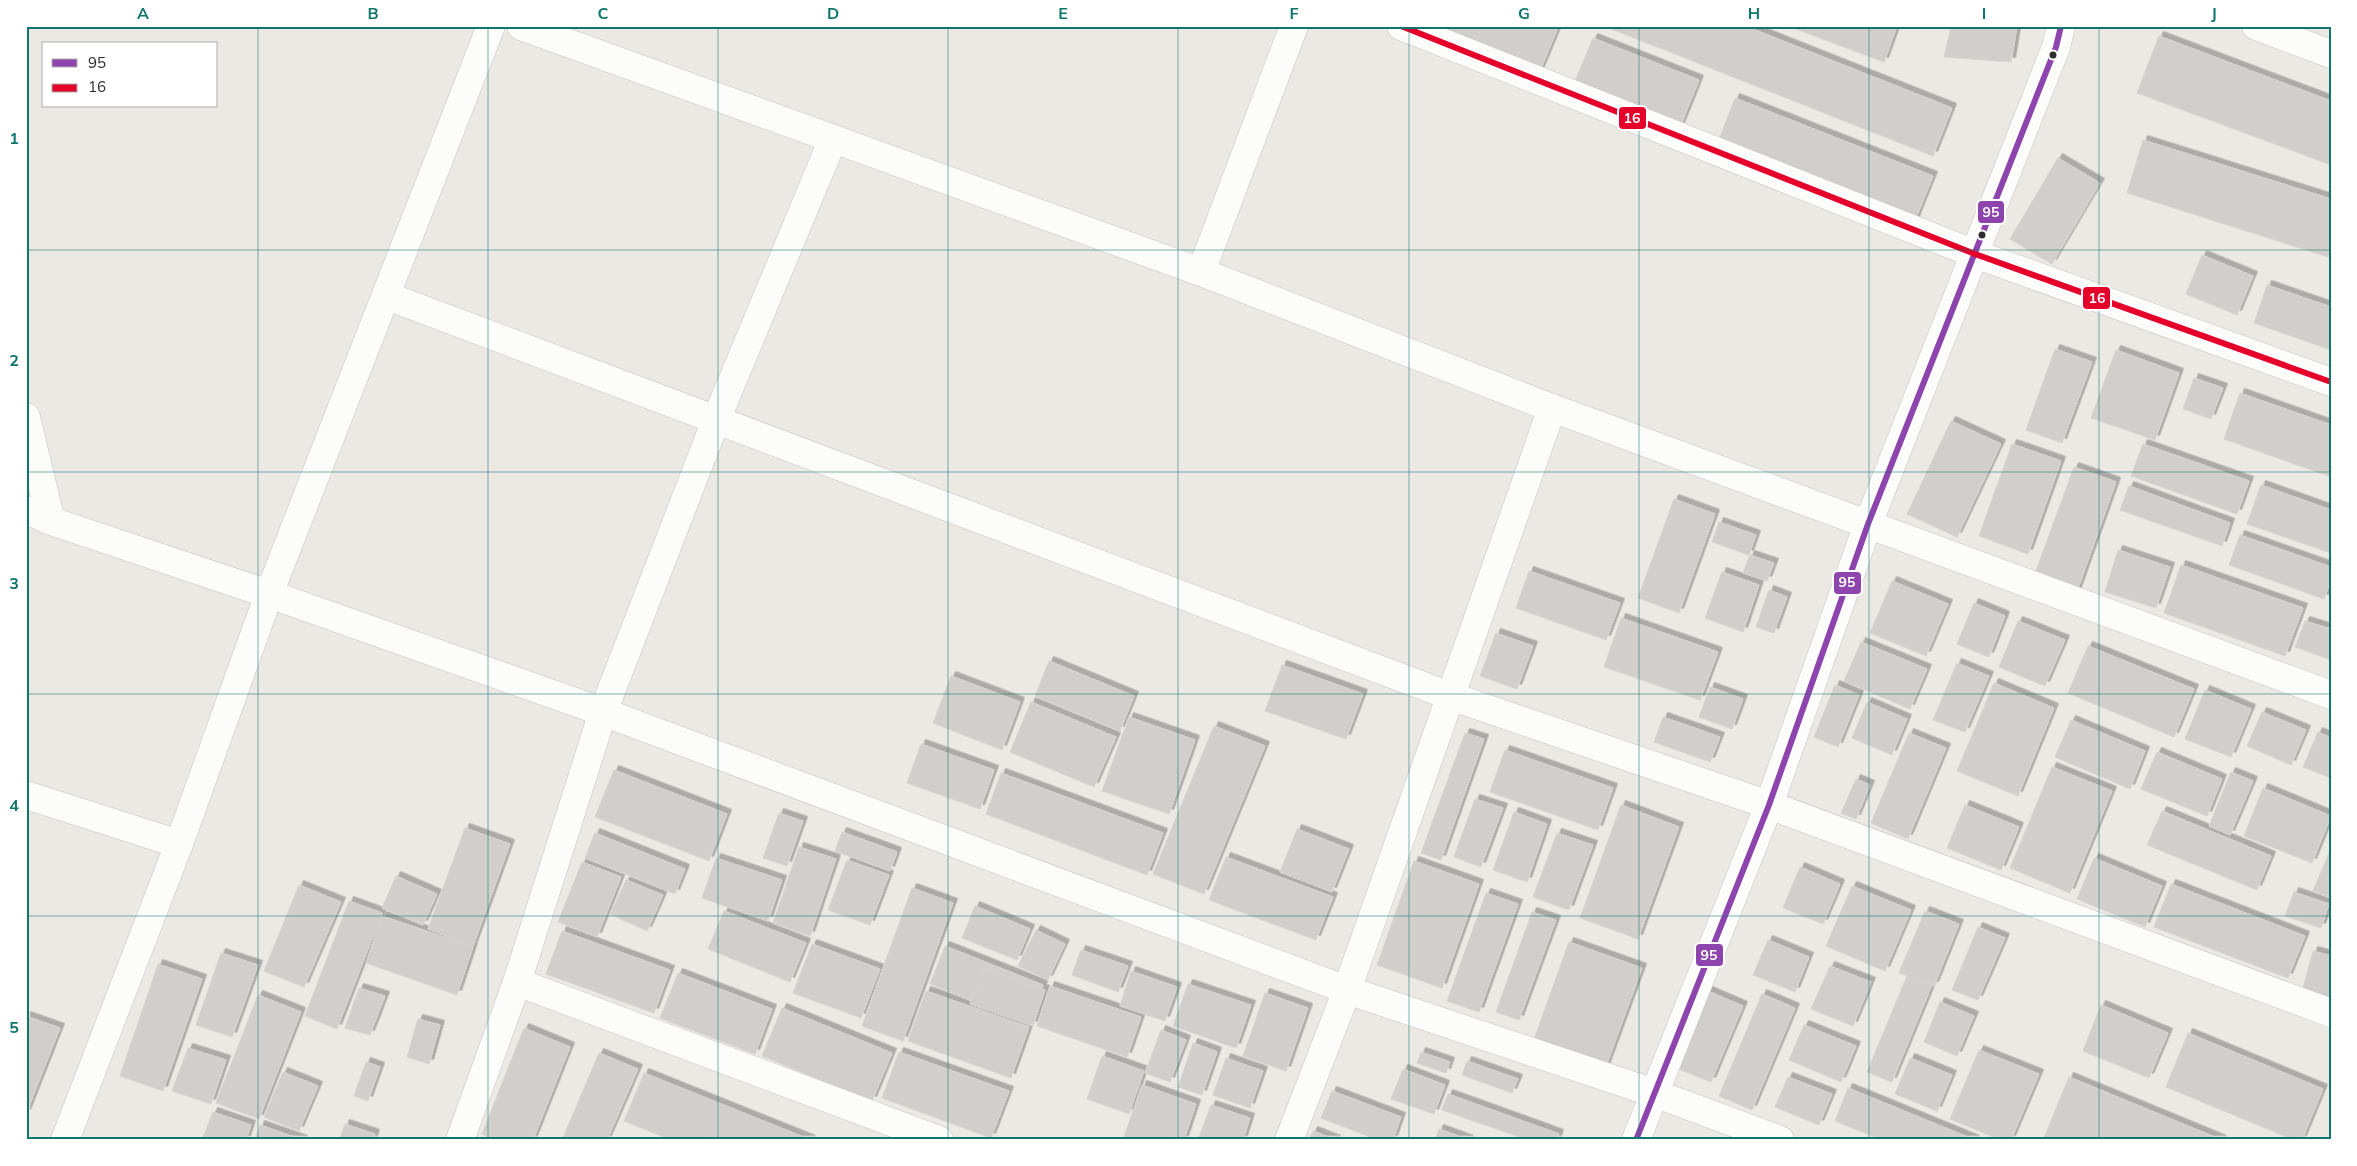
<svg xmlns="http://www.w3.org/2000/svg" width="2357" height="1166" font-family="Mulish,sans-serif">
  <defs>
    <filter id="shadow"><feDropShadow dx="4.5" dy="-4.5" stdDeviation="0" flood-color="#0004"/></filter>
  </defs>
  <rect width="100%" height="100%" fill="#ece8e4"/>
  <g fill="#d1cecb" stroke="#d7d4d0" filter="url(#shadow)">
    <polygon points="1420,26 1547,26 1557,30 1539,73"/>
    <polygon points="1604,26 1745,26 1952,108 1933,156"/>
    <polygon points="1788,26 1897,26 1884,62"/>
    <polygon points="1951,26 2017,26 2011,62 1944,57"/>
    <polygon points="2159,36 2331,101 2331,165 2137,93"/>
    <polygon points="1593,38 1699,80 1680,127 1573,86"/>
    <polygon points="1735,98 1933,176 1914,223 1717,145"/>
    <polygon points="2143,140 2331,199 2331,250 2328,257 2127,193"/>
    <polygon points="2058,158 2100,183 2052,264 2010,239"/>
    <polygon points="2202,255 2253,276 2237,315 2186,294"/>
    <polygon points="2267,285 2331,307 2331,350 2254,323"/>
    <polygon points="2055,349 2092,362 2062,443 2026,430"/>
    <polygon points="2116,350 2179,373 2155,440 2091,418"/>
    <polygon points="2194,378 2223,388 2211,419 2183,409"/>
    <polygon points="2240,393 2331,425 2331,477 2224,439"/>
    <polygon points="1951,421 2001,444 1957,537 1907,514"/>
    <polygon points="2012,444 2061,461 2028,554 1979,536"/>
    <polygon points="2143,444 2249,481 2237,514 2131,476"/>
    <polygon points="2074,467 2116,482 2076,594 2033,579"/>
    <polygon points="2261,485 2331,510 2331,553 2247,524"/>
    <polygon points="2129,486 2230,523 2222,546 2120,510"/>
    <polygon points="1674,499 1715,514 1679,613 1638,598"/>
    <polygon points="1719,522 1756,535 1749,555 1712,542"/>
    <polygon points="2240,535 2331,567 2331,580 2324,599 2229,565"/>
    <polygon points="2118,550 2170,567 2156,608 2105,592"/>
    <polygon points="1750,555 1774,563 1767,581 1743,573"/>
    <polygon points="2181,565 2303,608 2285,656 2164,613"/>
    <polygon points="1529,571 1620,603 1606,640 1516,608"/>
    <polygon points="1722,572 1759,585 1743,632 1705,618"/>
    <polygon points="1892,581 1948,604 1926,656 1870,633"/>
    <polygon points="1769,590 1787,597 1774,633 1756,627"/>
    <polygon points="1974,603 2005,616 1989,657 1957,644"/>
    <polygon points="1621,618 1718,652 1700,700 1604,667"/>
    <polygon points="2018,621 2065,640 2045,686 1999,667"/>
    <polygon points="2305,621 2331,629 2331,660 2295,647"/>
    <polygon points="1496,633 1533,646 1517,689 1480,676"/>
    <polygon points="1861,642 1927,669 1910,709 1844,681"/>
    <polygon points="2088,646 2194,689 2174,737 2068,693"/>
    <polygon points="1049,661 1134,696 1120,731 1035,696"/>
    <polygon points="1957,663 1989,676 1965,732 1933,720"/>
    <polygon points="1282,665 1363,694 1346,739 1265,711"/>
    <polygon points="951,676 1020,702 1002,750 933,723"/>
    <polygon points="1994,683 2054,708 2018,796 1957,771"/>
    <polygon points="1835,685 1859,695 1838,747 1814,737"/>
    <polygon points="1710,687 1743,699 1732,729 1699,717"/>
    <polygon points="2205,690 2251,709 2231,757 2185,739"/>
    <polygon points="1031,702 1116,737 1094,787 1010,752"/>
    <polygon points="1867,702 1907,719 1892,755 1852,738"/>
    <polygon points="2262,712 2306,730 2291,765 2247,746"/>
    <polygon points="1129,717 1195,740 1169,814 1102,791"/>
    <polygon points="1663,717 1720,737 1710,762 1654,742"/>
    <polygon points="2071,720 2145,751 2130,789 2055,757"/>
    <polygon points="1214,726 1265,746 1204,894 1153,874"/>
    <polygon points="2318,732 2331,738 2331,778 2303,767"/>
    <polygon points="1465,733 1484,739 1441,860 1421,853"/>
    <polygon points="1909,733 1946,748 1908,839 1871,823"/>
    <polygon points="921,744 994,770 980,809 907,783"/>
    <polygon points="1505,750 1613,788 1598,830 1490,792"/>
    <polygon points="2157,752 2222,779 2207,816 2141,789"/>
    <polygon points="2052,767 2112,791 2070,893 2010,868"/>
    <polygon points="614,770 727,814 709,861 595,817"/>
    <polygon points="2231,772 2253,781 2230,835 2209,826"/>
    <polygon points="1001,773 1163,833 1147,875 986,814"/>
    <polygon points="1856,779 1870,785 1856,819 1841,813"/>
    <polygon points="2263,788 2331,816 2312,863 2244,836"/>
    <polygon points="1475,799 1503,808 1481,867 1454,857"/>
    <polygon points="1621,805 1679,827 1638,939 1580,918"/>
    <polygon points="1965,805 2019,827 2001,870 1947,848"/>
    <polygon points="2162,811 2271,856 2257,890 2147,845"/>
    <polygon points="1514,812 1547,824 1527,882 1493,870"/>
    <polygon points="779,813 803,821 787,866 763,858"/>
    <polygon points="465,828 510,844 473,946 428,929"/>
    <polygon points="1297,829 1349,849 1332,892 1280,872"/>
    <polygon points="842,832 897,852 890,871 835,851"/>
    <polygon points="595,833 685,869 675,894 585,858"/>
    <polygon points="1557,833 1593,845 1569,910 1533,897"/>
    <polygon points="799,847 836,859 810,936 773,923"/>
    <polygon points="2331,848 2331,898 2313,891"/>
    <polygon points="1226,857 1333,897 1316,940 1209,900"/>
    <polygon points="716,858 782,880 768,921 702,898"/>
    <polygon points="2094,858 2162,886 2145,927 2077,899"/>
    <polygon points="847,860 889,875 870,925 828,910"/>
    <polygon points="1414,861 1479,884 1442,988 1377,965"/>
    <polygon points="582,862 621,877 597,937 558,922"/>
    <polygon points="1800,867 1840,884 1823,924 1783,908"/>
    <polygon points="396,876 437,894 423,925 382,908"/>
    <polygon points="626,880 663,895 647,931 610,914"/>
    <polygon points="2171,884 2305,936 2288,978 2154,927"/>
    <polygon points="299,885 341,902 304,987 264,971"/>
    <polygon points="1852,886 1911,910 1885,971 1826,946"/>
    <polygon points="912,888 953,903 903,1041 862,1026"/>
    <polygon points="2294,892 2329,904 2321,928 2285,916"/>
    <polygon points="1486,893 1518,904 1479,1012 1447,1001"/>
    <polygon points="349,901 382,913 337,1029 305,1016"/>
    <polygon points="975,906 1030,929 1017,960 962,938"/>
    <polygon points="724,911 806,943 790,982 708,949"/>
    <polygon points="1925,911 1959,924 1934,986 1899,973"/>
    <polygon points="1532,912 1556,920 1519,1020 1496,1012"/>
    <polygon points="382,916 473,947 457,995 366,963"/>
    <polygon points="1978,927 2005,938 1978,1000 1952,990"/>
    <polygon points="1036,930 1065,944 1048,980 1018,966"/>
    <polygon points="562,931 670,970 654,1013 546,974"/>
    <polygon points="1768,940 1809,957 1795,992 1753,975"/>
    <polygon points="1569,942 1642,968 1605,1069 1533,1042"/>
    <polygon points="812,944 880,969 861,1018 793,993"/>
    <polygon points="945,946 1043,985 1028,1024 930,984"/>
    <polygon points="1081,950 1128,966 1118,992 1072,975"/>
    <polygon points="2313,951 2331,956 2331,1001 2302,992"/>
    <polygon points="221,953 258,965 232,1037 196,1025"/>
    <polygon points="158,964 202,979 163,1091 120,1076"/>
    <polygon points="1830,966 1871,982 1853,1026 1811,1009"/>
    <polygon points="983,968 1045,990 1033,1026 970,1004"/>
    <polygon points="1131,971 1177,987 1165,1021 1120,1006"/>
    <polygon points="678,973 772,1009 755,1054 660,1018"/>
    <polygon points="1907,976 1932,985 1892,1082 1867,1072"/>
    <polygon points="1188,984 1251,1005 1236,1048 1173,1026"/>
    <polygon points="1050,986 1141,1017 1127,1057 1037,1026"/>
    <polygon points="359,988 385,996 370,1035 345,1028"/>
    <polygon points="926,991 1029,1027 1011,1078 908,1041"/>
    <polygon points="1708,991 1743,1006 1711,1082 1676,1068"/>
    <polygon points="1265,993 1308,1008 1286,1071 1243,1056"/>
    <polygon points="1762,994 1795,1008 1752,1110 1719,1096"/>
    <polygon points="258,995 301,1012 259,1119 216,1103"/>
    <polygon points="1940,1002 1974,1016 1957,1056 1924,1042"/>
    <polygon points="2101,1005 2168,1033 2149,1078 2083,1051"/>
    <polygon points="782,1008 892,1053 872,1101 762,1056"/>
    <polygon points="26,1016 60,1028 26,1114"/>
    <polygon points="418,1019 440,1025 429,1064 407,1057"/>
    <polygon points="1804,1025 1856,1046 1841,1082 1789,1060"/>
    <polygon points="524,1028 570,1047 533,1140 496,1140 482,1134"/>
    <polygon points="1161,1030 1186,1040 1170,1082 1145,1073"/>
    <polygon points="2188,1033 2323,1089 2302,1140 2294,1140 2166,1087"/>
    <polygon points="1193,1043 1217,1052 1202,1095 1178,1087"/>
    <polygon points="188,1048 226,1060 211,1104 172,1091"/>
    <polygon points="1979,1050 2039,1074 2011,1140 2001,1140 1950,1119"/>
    <polygon points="899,1052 1009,1091 991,1138 882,1098"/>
    <polygon points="1421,1052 1450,1062 1446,1073 1417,1063"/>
    <polygon points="599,1053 638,1069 607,1140 562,1140"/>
    <polygon points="1102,1056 1144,1071 1129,1114 1087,1099"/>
    <polygon points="1226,1058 1263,1071 1250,1108 1213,1095"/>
    <polygon points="1910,1058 1952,1075 1937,1111 1895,1094"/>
    <polygon points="1467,1061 1518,1079 1512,1093 1462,1075"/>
    <polygon points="366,1062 380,1067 368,1101 354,1096"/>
    <polygon points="1403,1069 1445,1085 1434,1114 1391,1099"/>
    <polygon points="283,1072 318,1086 299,1131 264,1117"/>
    <polygon points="644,1073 811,1140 671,1140 624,1121"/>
    <polygon points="1788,1077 1832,1094 1819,1125 1775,1107"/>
    <polygon points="2069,1077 2222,1140 2043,1140"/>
    <polygon points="1142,1085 1196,1104 1184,1140 1123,1140"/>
    <polygon points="1848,1088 1975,1140 1882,1140 1835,1121"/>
    <polygon points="1332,1091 1401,1117 1393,1140 1378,1140 1321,1118"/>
    <polygon points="1448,1094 1559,1134 1557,1140 1528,1140 1442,1110"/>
    <polygon points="1211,1105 1250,1118 1243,1140 1198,1140"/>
    <polygon points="213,1112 251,1125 246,1140 202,1140"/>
    <polygon points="345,1124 375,1134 373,1140 339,1140"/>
    <polygon points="260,1125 303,1140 255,1140"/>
    <polygon points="1439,1129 1469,1140 1435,1140"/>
    <polygon points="1313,1131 1336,1140 1309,1140"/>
  </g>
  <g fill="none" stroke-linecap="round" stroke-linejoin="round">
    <defs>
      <g id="street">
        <polyline points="521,26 1201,272 1552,408 2331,695"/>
        <polyline points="1401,26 1975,254 2331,382"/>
        <polyline points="1201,272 1294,26"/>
        <polyline points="387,296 1450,696 1769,805 2331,1013"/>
        <polyline points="26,417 51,521"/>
        <polyline points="26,510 51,521 269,594 603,712 1347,990 1654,1093 1780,1140"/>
        <polyline points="26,795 179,844"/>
        <polyline points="517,982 939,1140"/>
        <polyline points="65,1140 179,844 269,594 491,26"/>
        <polyline points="460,1140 517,982 603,712 716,420 833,139"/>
        <polyline points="1289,1140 1347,990 1552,408"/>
      </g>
      <g id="secondary">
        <polyline points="2256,26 2331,54"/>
        <polyline points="1636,1140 1769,805 1868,524 2056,47 2061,26"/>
      </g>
    </defs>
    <use href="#street" stroke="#c5c4c5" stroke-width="29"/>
    <use href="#secondary" stroke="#c5c4c5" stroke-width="29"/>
    <use href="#street" stroke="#fcfcfb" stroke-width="28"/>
    <use href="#secondary" stroke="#fcfcfb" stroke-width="28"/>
    <defs>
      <polyline id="bus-1" points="1636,1140 1769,805 1868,524 2056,47 2061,26"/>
      <polyline id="bus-2" points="1401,26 1975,254 2331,382"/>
    </defs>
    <use href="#bus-1" stroke="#fff" stroke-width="10"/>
    <use href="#bus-2" stroke="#fff" stroke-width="10"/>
    <use href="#bus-1" stroke="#8e44ad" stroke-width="6"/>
    <use href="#bus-2" stroke="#e4002b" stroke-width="6"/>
  </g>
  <path fill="none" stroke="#0f766e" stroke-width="1" stroke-opacity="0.55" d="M258 26V1140M488 26V1140M718 26V1140M948 26V1140M1178 26V1140M1409 26V1140M1639 26V1140M1869 26V1140M2099 26V1140M26 250H2331M26 472H2331M26 694H2331M26 916H2331"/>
  <g fill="#2e2e2e" stroke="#fff" stroke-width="2">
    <circle cx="2053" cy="55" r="4.5"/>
    <circle cx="1982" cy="235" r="4.5"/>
  </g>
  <g stroke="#fff" stroke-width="2">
    <rect x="1618" y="106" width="29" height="24" rx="5" fill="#e4002b"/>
    <rect x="1977" y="200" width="28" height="24" rx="5" fill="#8e44ad"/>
    <rect x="2082" y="286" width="29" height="24" rx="5" fill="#e4002b"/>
    <rect x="1833" y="571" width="29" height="24" rx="5" fill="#8e44ad"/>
    <rect x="1695" y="943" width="29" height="24" rx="5" fill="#8e44ad"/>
  </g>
  <g font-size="14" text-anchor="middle" font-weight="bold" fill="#fff">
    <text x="1632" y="123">16</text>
    <text x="1991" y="217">95</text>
    <text x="2097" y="303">16</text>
    <text x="1847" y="587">95</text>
    <text x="1709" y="960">95</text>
  </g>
  <rect width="2357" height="1166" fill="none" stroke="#ffffff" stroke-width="55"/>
  <rect x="42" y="42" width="175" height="65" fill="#ffffff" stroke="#ababab"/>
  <rect x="52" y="59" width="25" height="8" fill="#8e44ad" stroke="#ababab"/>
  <text x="88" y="68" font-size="15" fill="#2e2e2e">95</text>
  <rect x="52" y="84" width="25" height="8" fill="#e4002b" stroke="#ababab"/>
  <text x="88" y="92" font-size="15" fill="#2e2e2e">16</text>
  <rect x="28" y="28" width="2302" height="1110" fill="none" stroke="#0f766e" stroke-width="2"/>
  <g font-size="16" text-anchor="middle" font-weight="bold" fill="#0f766e">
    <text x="143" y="19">A</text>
    <text x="373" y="19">B</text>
    <text x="603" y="19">C</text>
    <text x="833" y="19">D</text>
    <text x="1063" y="19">E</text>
    <text x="1294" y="19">F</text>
    <text x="1524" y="19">G</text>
    <text x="1754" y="19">H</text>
    <text x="1984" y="19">I</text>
    <text x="2214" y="19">J</text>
    <text x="14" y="144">1</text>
    <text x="14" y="366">2</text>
    <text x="14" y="589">3</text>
    <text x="14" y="811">4</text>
    <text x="14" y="1033">5</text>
  </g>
</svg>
